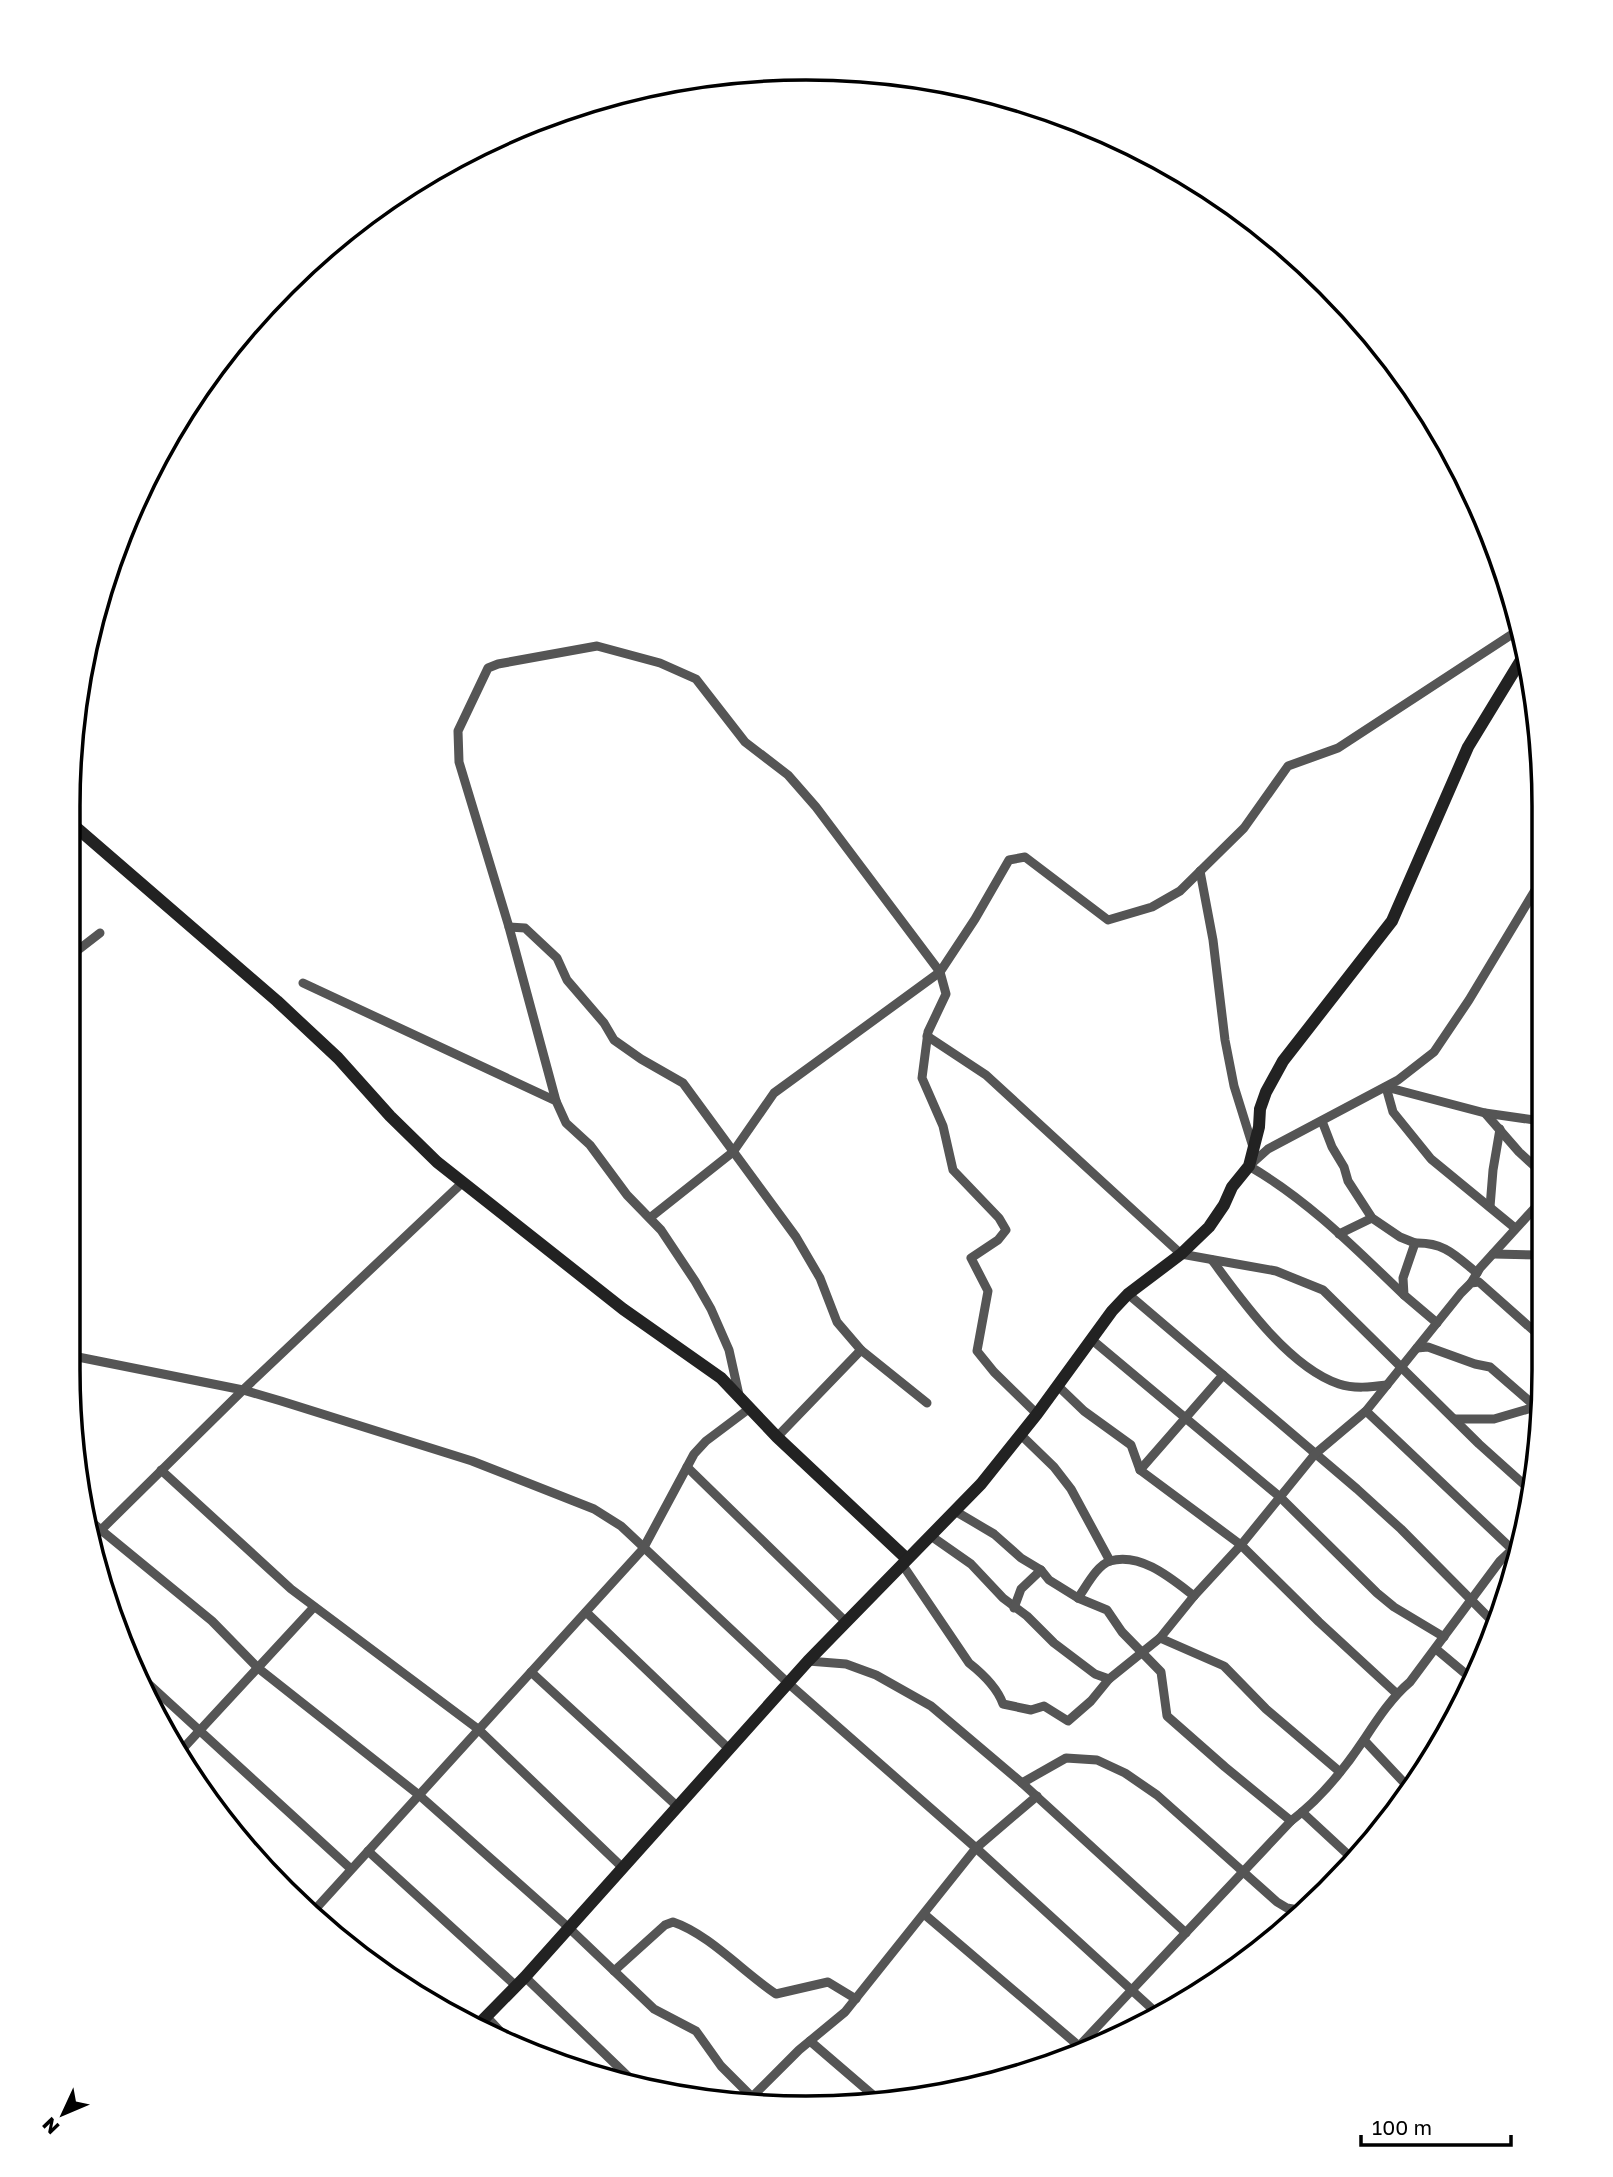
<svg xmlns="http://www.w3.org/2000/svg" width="1613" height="2177" font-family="'Golos Text',sans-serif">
  <rect width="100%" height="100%" fill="#fff"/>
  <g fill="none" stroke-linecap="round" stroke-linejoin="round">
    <g stroke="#555" stroke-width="9">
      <polyline points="1200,871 1213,940 1225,1040 1234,1086 1253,1147"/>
      <polyline points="509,927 525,928 557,958 567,980 604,1023 614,1040 641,1059 683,1083 796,1237 820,1278 837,1322 861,1350"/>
      <polyline points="69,957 100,933"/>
      <polyline points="303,983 556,1101 566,1123 590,1145 627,1195 661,1230 695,1281 711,1309 729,1350 739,1395"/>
      <polyline points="927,1036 986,1075 1181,1254 1276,1271 1323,1290 1479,1444 1529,1489"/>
      <polyline points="1386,1087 1393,1112 1431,1159 1515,1228"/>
      <polyline points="1386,1087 1485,1113 1519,1152 1541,1172"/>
      <polyline points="556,1101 509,927 459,762 458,731 488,668 498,664 597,646 660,663 696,679 745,742 788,775 816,807 940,972 946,994 928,1032 922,1078 943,1126 953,1170 999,1218 1006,1230 998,1240 971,1258 988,1291 977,1351 994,1372 1037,1414"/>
      <polyline points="1485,1113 1541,1121"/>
      <polyline points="1322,1121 1332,1147 1344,1167 1348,1181 1372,1218 1400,1237 1415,1243 1403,1278 1404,1295 1437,1323"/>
      <polyline points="1490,1207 1493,1170 1500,1129"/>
      <polyline points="651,1217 733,1152 774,1093 940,972 975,919 1009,860 1025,857 1108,920 1152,907 1180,891 1244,828 1288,766 1338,748 1517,631"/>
      <polyline points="1339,1234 1372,1218"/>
      <path d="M1415 1243C1444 1242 1455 1255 1477 1273"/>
      <polyline points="1493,1254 1542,1255"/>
      <path d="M1212 1260C1242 1301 1289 1367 1339 1384 1354 1389 1371 1387 1387 1385"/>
      <polyline points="1471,1283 1480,1268 1542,1200"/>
      <polyline points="1128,1294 1357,1489 1401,1529 1497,1626"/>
      <path d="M1404 1295C1355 1248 1308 1200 1249 1166L1268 1149 1398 1080 1434 1052 1469 1000 1540 882"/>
      <polyline points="1091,1339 1280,1497 1377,1593 1394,1607 1444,1637"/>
      <polyline points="1417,1348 1428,1347 1475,1364 1490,1367 1543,1413"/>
      <polyline points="68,1355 243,1390 281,1401 472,1461 594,1509 621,1526 788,1683 976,1848 1160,2016"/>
      <polyline points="1058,1386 1084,1411 1131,1445 1140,1470 1241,1545 1319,1622 1396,1693"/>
      <polyline points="1366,1411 1515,1552"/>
      <polyline points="1454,1419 1494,1419 1535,1407"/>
      <polyline points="1021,1435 1054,1467 1071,1489 1110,1561"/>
      <polyline points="777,1437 861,1350 927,1403"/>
      <polyline points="687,1467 845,1621"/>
      <polyline points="161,1470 291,1589 478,1729 623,1868"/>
      <polyline points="1140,1470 1223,1375"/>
      <polyline points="955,1511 994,1534 1021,1558 1041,1570 1049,1580 1078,1598 1107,1610 1122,1632 1161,1672 1167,1716 1225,1767 1291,1821"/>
      <polyline points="88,1519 101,1530 243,1390 462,1183"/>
      <polyline points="931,1536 971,1564 1003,1598 1027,1616 1054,1643 1095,1674 1109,1679"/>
      <polyline points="91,1541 101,1530 212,1621 258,1668 419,1795 568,1927 654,2009 696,2031 721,2066 756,2101"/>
      <path d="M902 1564 969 1663C983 1674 997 1687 1003 1704L1031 1710 1044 1706 1068 1721 1091 1701 1109 1679 1160 1638 1194 1596 1241 1545 1315 1454 1366 1411 1461 1293 1471 1283 1479 1282 1543 1339"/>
      <path d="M1078 1598C1086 1587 1097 1565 1110 1561 1141 1552 1172 1579 1194 1596"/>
      <polyline points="1014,1608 1021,1589 1041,1570"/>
      <polyline points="586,1612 729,1749"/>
      <polyline points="1160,1638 1224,1666 1266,1709 1340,1772"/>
      <polyline points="1436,1649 1473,1680"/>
      <polyline points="808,1661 846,1664 876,1675 931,1706 1022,1783 1186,1933"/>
      <polyline points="531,1672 678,1807"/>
      <polyline points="141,1677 351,1869"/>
      <polyline points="1364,1740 1410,1789"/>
      <polyline points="177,1755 314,1607"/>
      <polyline points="1022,1783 1066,1758 1097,1760 1125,1773 1157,1795 1277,1902 1287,1908 1304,1911"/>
      <polyline points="1302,1812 1356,1862"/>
      <polyline points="368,1851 515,1985"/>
      <polyline points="924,1914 1086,2052"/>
      <polyline points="310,1915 643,1549 694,1454 706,1441 750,1408"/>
      <polyline points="310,1915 326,1930"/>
      <path d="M614 1971 665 1925 673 1922C709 1934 744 1973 776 1994L828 1982 856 1999"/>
      <polyline points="525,1977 638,2086"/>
      <polyline points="486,2016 511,2043"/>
      <polyline points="810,2041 881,2102"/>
      <path d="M1065 2061 1291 1821C1320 1799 1343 1771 1363 1741 1377 1720 1391 1698 1410 1682L1500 1561 1519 1543"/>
      <polyline points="749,2100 799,2050 845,2012 976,1848 1037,1796"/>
    </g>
    <g stroke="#222" stroke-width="12">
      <polyline points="70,822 277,1001 338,1058 390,1116 437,1162 623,1309 721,1378 777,1437 907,1559"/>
      <polyline points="474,2029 525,1977 808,1661 981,1484 1037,1414 1112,1311 1128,1294 1181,1254 1209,1227 1224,1205 1232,1187 1249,1166 1259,1127 1260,1109 1266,1092 1283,1061 1392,921 1468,747 1524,655"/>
    </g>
  </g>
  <path d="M0 0H1613V2177H0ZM806 80H806A726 726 0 0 1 1532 806V1370A726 726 0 0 1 806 2096H806A726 726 0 0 1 80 1370V806A726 726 0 0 1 806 80Z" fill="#fff" fill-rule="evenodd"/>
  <path fill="none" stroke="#000" stroke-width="3.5" d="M806 80H806A726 726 0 0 1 1532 806V1370A726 726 0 0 1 806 2096H806A726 726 0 0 1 80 1370V806A726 726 0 0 1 806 80Z"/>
  <g transform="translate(63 2114) rotate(226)" stroke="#ffffff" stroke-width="5" paint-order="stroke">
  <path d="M0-5L12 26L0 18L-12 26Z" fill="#000000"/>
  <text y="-10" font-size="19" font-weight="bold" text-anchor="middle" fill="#000000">N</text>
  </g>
  <path d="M1361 2135v10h150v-10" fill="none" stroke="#000000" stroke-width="3.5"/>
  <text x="1372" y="2135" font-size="21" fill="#000000" stroke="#ffffff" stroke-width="5" paint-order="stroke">100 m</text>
</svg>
